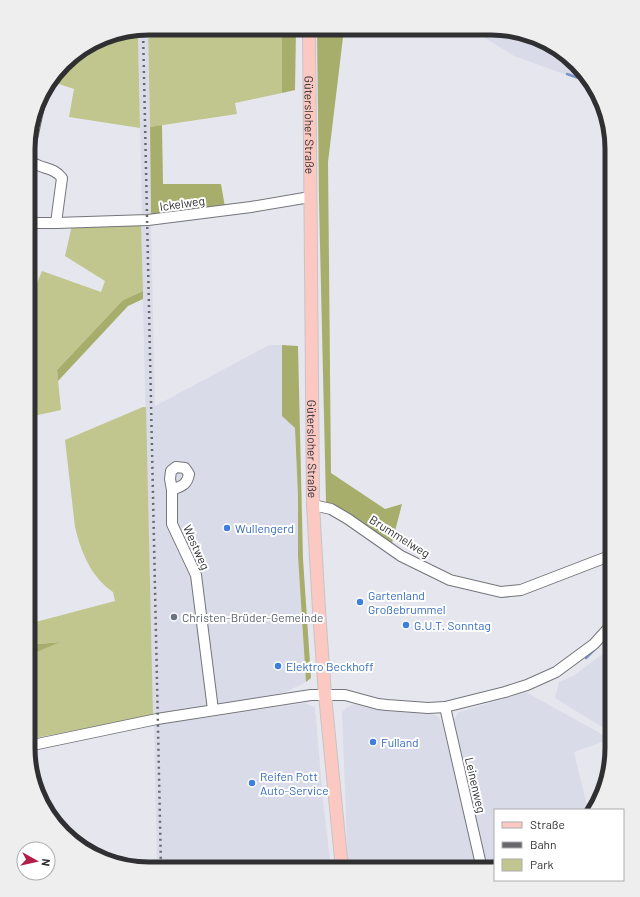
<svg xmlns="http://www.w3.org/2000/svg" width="640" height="897" font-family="Barlow,sans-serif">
  <rect width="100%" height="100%" fill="#e6e7ee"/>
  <g fill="#d9dbe9">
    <polygon points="148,28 151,217 142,217 138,30"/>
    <polygon points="486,29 507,29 564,53 589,83 514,56 482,36"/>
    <polygon points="151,222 155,406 269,345 282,345 283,416 295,428 298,496 298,556 306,682 286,692 225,704 153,715 141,223"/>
    <polygon points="604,653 612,654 612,736 602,727 555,698 559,682 573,676"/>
    <polygon points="526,692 598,732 608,740 574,752 588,810 495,810 495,868 488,869 453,721 459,712"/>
    <polygon points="305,703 315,707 323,801 331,869 157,868 154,723 204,718"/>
    <polygon points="354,704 373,709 394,712 433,714 439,717 442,723 478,869 348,869 342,712 346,708"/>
  </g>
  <g fill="#c0c68d">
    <polygon points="148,28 282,28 282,93 235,103 237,114 150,127"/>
    <polygon points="117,33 138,37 140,128 69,117 74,89 50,81 69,58 110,34"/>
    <polygon points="141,223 143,291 123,300 57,370 61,410 29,417 29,302 42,271 101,292 105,281 65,256 72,225"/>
    <path d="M143 407H146L153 715 30 739 28 731V656L59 642 28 645V624L115 601 113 592C91 577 81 552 75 527L65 440Z"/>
  </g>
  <g fill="#a7ae6c">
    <polygon points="282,28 296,30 295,90 282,93"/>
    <polygon points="317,29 344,29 328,162 331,473 385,509 402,504 392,543 350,515 326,503 319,201"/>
    <polygon points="162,125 163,184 221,184 225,207 151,217 150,127"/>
    <polygon points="143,291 143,299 128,306 58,381 57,370 123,300"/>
    <polygon points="282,345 298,346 303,559 311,678 306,682 298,556 298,496 295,428 282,416"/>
    <polygon points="60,642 28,656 28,645"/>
  </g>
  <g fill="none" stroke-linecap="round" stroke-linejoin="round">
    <g stroke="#7a94cc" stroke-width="2.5">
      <polyline points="567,74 587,81"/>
      <polyline points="586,658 597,647"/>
    </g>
    <defs>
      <g id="minor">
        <polyline points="29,153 39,106"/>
        <path d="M29 160C41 170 53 166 62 178L56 223"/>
        <polyline points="29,223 56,223 148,220 251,207 310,197"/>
        <path d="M172 490C182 486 187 485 189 474L185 468 176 467 171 471 170 479 172 490V524L196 575 213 710"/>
        <polyline points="313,505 331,509 348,519 401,556 450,580 501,592 521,590 612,555"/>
        <polyline points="445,707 482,869"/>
        <polyline points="28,746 157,719 311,695 345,695 378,704 387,705 428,708 445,707 505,692 527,685 556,672 594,644 612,624"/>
        <polyline points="151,867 151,868"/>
      </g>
      <g id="major">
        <path id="s1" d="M309 28 313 505 319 610 325 695 342 869"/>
      </g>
    </defs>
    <use href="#minor" stroke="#74757b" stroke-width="12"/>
    <use href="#major" stroke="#c5c5c6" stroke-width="14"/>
    <use href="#minor" stroke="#fff" stroke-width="10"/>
    <use href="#major" stroke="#fcc8c2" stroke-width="12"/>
    <polyline stroke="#68686c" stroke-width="2.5" stroke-dasharray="2 4" stroke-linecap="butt" points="143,29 161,868"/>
  </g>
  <g fill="#3f7fe0" stroke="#fff" stroke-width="1.5">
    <circle cx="227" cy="528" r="4"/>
    <circle cx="360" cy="602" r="4"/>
    <circle cx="406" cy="625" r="4"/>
    <circle cx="278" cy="666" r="4"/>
    <circle cx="373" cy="742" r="4"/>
    <circle cx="252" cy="783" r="4"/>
  </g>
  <circle fill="#6b7280" stroke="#fff" stroke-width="1.5" cx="174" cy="617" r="4"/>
  <g text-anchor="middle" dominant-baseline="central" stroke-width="4" stroke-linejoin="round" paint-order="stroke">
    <g font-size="12" fill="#303033" stroke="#fff">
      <text stroke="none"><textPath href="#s1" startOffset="97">Gütersloher Straße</textPath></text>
      <text transform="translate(182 203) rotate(-8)">Ickelweg</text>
      <text stroke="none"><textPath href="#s1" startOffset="421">Gütersloher Straße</textPath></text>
      <text transform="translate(400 536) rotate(32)">Brummelweg</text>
      <text transform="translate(197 547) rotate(66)">Westweg</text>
      <text transform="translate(476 785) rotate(77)">Leinenweg</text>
    </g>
    <g font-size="12" fill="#366cbe" stroke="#fff" text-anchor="start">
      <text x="235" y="528">Wullengerd</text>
      <text x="368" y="595">Gartenland<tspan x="368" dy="14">Großebrummel</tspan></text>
      <text x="414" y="625">G.U.T. Sonntag</text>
      <text x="286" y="666">Elektro Beckhoff</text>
      <text x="381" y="742">Fulland</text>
      <text x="260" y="776">Reifen Pott<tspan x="260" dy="14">Auto-Service</tspan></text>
    </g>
    <g font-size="12" fill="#5b616d" stroke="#fff" text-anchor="start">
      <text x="182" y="617">Christen-Brüder-Gemeinde</text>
    </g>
  </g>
  <path d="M0 0H640V897H0ZM149 35H491A114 114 0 0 1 605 149V748A114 114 0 0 1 491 862H149A114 114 0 0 1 35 748V149A114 114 0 0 1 149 35Z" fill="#eeeeef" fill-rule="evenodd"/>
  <path fill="none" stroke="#303033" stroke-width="5" d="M149 35H491A114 114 0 0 1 605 149V748A114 114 0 0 1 491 862H149A114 114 0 0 1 35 748V149A114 114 0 0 1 149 35Z"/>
  <rect x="494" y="809" width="130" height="72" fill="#ffffff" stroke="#acacad"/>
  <rect x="502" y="822" width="20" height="6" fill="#fcc8c2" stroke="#acacad"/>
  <text x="530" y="829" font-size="12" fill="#303033">Straße</text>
  <rect x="502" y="842" width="20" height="6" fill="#68686c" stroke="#acacad"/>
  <text x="530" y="849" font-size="12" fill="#303033">Bahn</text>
  <rect x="502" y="859" width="20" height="12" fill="#c0c68d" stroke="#acacad"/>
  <text x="530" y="869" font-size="12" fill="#303033">Park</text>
  <g transform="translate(36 861) rotate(98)"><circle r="19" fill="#ffffff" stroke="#acacad"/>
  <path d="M0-3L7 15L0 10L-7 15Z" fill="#b11f48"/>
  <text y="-6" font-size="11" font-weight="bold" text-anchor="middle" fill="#303033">N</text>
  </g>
</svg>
